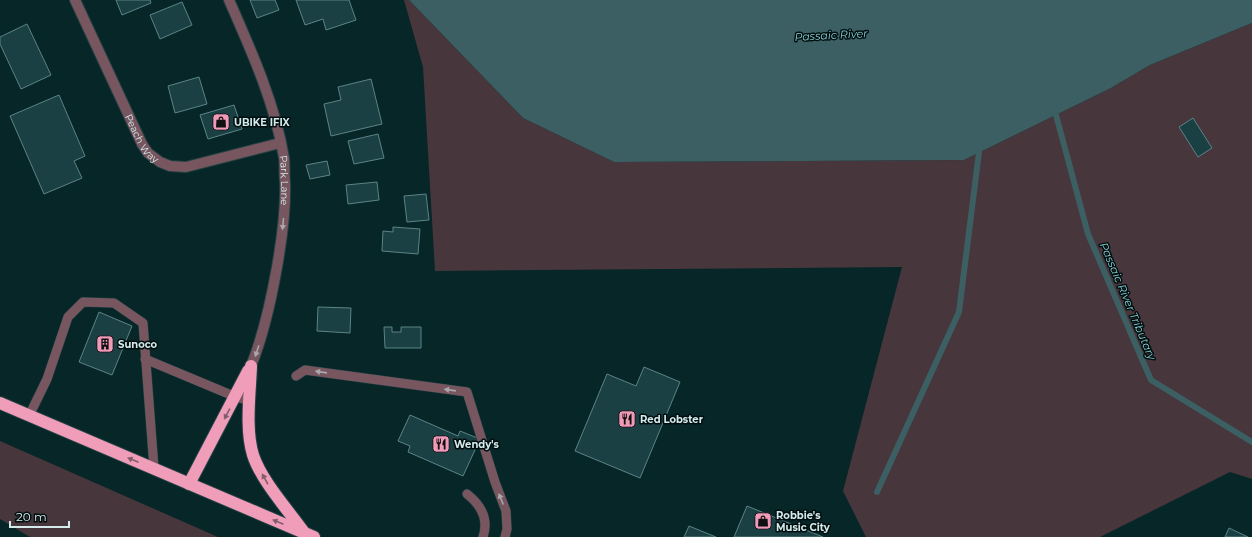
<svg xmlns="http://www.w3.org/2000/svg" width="1252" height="537" font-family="Montserrat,sans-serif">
  <rect width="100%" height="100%" fill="#072628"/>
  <g fill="#47363b">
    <polygon points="404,0 409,0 523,118 614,162 964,160 1111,88 1150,65 1252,23 1252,479 1230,472 1100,537 866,537 843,491 902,267 435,271 423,67"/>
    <polygon points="0,441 218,537 30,537 0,519"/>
  </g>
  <polygon fill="#3b5f62" points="409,0 1252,0 1252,23 1150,65 1111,88 964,160 614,162 523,118"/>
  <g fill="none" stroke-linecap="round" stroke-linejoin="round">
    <g stroke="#3b5f62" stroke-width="6">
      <polyline points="1056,115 1088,234 1151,380 1252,442"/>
      <polyline points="877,492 959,312 979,152"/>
    </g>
  </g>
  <g fill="#1b4043" stroke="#5b8487">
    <polygon points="116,0 150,0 151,3 122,15"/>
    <polygon points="250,0 275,0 279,10 257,18"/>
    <polygon points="296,0 349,0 356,20 326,30 323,19 305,25"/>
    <polygon points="182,2 192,25 160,39 150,15"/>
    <polygon points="27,24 51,75 21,89 0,44 0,37"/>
    <polygon points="199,77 207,104 175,113 168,86"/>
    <polygon points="371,79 382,124 331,136 324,104 341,100 338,87"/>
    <polygon points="59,95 85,156 74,161 82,178 44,194 10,116"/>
    <polygon points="234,105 242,129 208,139 200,115"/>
    <polygon points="1193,118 1212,148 1198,157 1179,127"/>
    <polygon points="378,134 384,158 354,164 348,141"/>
    <polygon points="327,161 330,175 310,179 306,165"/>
    <polygon points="377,182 379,200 348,204 346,185"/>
    <polygon points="426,194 429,220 407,222 404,196"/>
    <polygon points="393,227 420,229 418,254 382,251 383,231 393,232"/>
    <polygon points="318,307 351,308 350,333 317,331"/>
    <polygon points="99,312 132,326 112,375 79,362"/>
    <polygon points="384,327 392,327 392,332 401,332 401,327 421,327 421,348 385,348"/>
    <polygon points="644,367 680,382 640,478 575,451 607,374 636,386"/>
    <polygon points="410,415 458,436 460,431 480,439 463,476 408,452 410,446 398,441"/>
    <polygon points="747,506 823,537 734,537"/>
    <polygon points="689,526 716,537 684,537"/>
    <polygon points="1229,528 1248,537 1225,537"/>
  </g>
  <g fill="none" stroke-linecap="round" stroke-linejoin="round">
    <defs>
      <g id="lane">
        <polyline points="145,359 236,397 250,401"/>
        <polyline points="296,376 305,370 467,392 495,482 506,511 507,529 505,537"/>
        <polyline points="29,416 47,379 68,317 83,302 114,303 143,323 154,468"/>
        <path d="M467 494C481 505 489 519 483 537"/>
      </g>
      <g id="street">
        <path id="s1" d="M75 0 142 144 148 153 160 162 170 166 186 167 280 143"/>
        <path id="s2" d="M229 0C251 50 275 103 284 158 285 166 284 174 285 182 286 211 282 239 277 267 271 301 264 334 251 366"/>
      </g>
      <g id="highway">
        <path d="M251 366C250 394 245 429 253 455 261 480 288 510 303 531"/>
        <polyline points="0,403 314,537"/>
        <polyline points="189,484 248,371"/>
      </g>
    </defs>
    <use href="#lane" stroke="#244143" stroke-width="10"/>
    <use href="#street" stroke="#244143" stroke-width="12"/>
    <use href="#highway" stroke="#244143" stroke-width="14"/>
    <use href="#lane" stroke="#775660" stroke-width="9"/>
    <use href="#street" stroke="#775660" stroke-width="10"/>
    <use href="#highway" stroke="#ef9db9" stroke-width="12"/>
  </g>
  <defs><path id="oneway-solid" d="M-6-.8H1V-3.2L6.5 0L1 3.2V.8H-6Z"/></defs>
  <g fill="#aaa7ac">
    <use href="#oneway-solid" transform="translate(283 224) rotate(95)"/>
    <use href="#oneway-solid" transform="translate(257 351) rotate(109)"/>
    <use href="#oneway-solid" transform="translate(321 372) rotate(-172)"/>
    <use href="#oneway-solid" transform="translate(450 390) rotate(-172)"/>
    <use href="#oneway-solid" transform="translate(501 499) rotate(-112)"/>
  </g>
  <g fill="#845d6c">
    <use href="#oneway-solid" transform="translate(227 414) rotate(118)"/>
    <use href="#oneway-solid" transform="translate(133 460) rotate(-157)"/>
    <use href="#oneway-solid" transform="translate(265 479) rotate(-119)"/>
    <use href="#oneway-solid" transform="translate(278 522) rotate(-157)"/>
  </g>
  <defs>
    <symbol id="shop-square" viewBox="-11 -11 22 22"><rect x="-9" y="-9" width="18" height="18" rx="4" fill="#f09ab7" stroke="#010e0f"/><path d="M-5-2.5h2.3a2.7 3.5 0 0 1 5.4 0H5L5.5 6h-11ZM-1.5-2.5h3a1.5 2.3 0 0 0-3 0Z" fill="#111"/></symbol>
    <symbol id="building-square" viewBox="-11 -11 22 22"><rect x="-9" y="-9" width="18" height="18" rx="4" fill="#f09ab7" stroke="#010e0f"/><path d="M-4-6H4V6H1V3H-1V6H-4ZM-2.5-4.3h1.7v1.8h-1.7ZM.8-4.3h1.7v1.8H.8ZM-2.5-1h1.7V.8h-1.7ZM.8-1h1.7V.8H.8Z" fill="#111"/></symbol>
    <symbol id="restaurant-square" viewBox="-11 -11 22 22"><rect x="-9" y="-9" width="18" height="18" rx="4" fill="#f09ab7" stroke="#010e0f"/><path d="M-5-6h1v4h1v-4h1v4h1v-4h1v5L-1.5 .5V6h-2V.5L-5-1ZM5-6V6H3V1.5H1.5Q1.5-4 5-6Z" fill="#111"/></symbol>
  </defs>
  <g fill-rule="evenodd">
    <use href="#shop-square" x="211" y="112" width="20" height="20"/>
    <use href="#building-square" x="95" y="334" width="20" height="20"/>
    <use href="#restaurant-square" x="617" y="409" width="20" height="20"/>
    <use href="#restaurant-square" x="431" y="434" width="20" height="20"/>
    <use href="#shop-square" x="753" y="511" width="20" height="20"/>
  </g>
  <g text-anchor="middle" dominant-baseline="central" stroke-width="3" stroke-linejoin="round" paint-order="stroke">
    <g font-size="10" font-weight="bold" fill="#d4eaeb" stroke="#010e0f" text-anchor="start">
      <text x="234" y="122">UBIKE IFIX</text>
      <text x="118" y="344">Sunoco</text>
      <text x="640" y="419">Red Lobster</text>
      <text x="454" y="444">Wendy's</text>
      <text x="776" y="515">Robbie's<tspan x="776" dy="12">Music City</tspan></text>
    </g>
    <g font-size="10" fill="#d4eaeb" stroke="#010e0f">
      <text stroke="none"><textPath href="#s1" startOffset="154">Peach Way</textPath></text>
      <text stroke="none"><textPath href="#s2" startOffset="190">Park Lane</textPath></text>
    </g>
    <g font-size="11" font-style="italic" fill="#8ad2d7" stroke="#010e0f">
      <text transform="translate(831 35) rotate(-3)">Passaic River</text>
      <text transform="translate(1128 301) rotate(67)">Passaic River Tributary</text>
    </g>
  </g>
  <path d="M10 521v6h59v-6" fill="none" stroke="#d4eaeb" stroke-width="2"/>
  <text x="16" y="521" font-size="12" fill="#d4eaeb" stroke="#010e0f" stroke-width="3" paint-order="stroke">20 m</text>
</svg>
